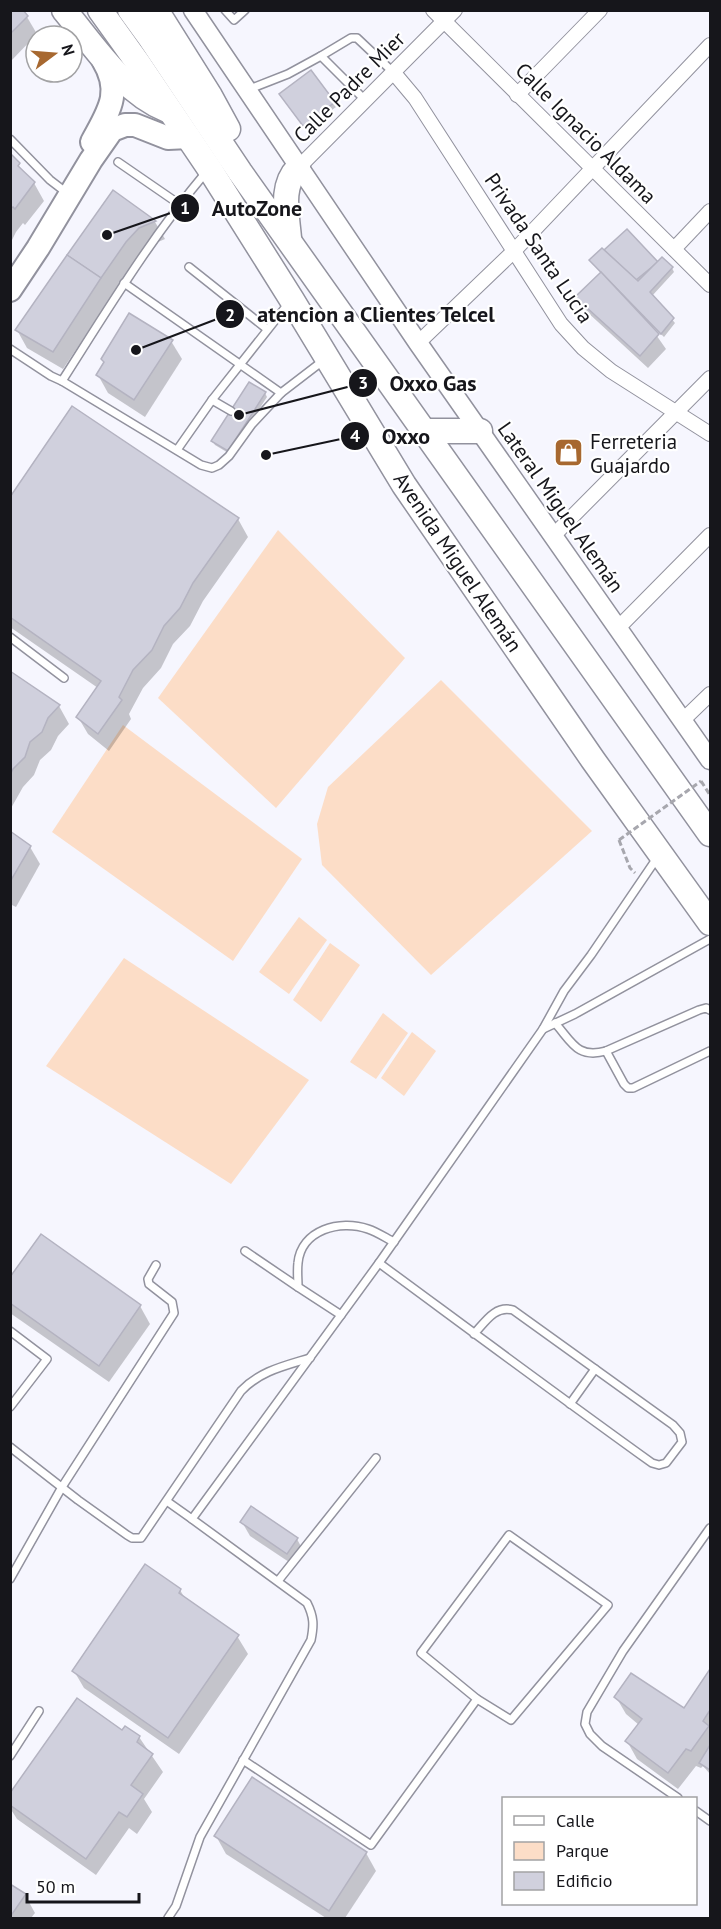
<svg xmlns="http://www.w3.org/2000/svg" width="721" height="1929" font-family="'PT Sans',sans-serif">
  <rect width="100%" height="100%" fill="#f6f6fe"/>
  <g fill="#fcddc7">
    <polygon points="278,530 405,658 276,808 158,698"/>
    <polygon points="441,680 592,831 431,975 322,865 317,824 328,787"/>
    <polygon points="123,725 302,859 233,961 52,832"/>
    <polygon points="299,917 327,940 289,994 259,972"/>
    <polygon points="330,943 360,965 321,1022 293,1000"/>
    <polygon points="124,958 309,1080 231,1184 46,1066"/>
    <polygon points="383,1013 408,1033 376,1079 350,1062"/>
    <polygon points="412,1032 436,1051 404,1096 381,1078"/>
  </g>
  <g fill="#0003">
    <polygon points="10,10 27,17 37,34 10,62"/>
    <polygon points="311,72 336,107 306,129 283,98"/>
    <polygon points="10,156 34,183 44,201 25,225 23,223 16,232 10,244"/>
    <polygon points="113,192 155,222 165,239 149,246 136,260 63,369 27,348 17,330"/>
    <polygon points="658,264 672,268 674,272 652,296 675,323 664,337 654,327 652,329 666,349 648,368 585,310 577,297 602,273"/>
    <polygon points="171,341 182,359 145,417 108,393 98,375"/>
    <polygon points="265,393 267,397 230,454 215,445 213,442"/>
    <polygon points="72,408 238,519 248,537 203,601 190,626 173,644 161,668 143,688 129,714 131,719 109,751 88,734 78,717 98,688 10,627 10,500"/>
    <polygon points="10,673 59,706 69,724 58,736 51,750 40,760 34,775 23,787 10,810"/>
    <polygon points="10,833 30,847 40,864 16,907 10,904"/>
    <polygon points="41,1236 140,1306 150,1324 109,1382 10,1313 10,1280"/>
    <polygon points="242,1522 297,1539 304,1552 295,1566 250,1536"/>
    <polygon points="180,1590 186,1600 237,1636 248,1654 179,1754 84,1688 74,1671"/>
    <polygon points="710,1672 710,1774 703,1766 701,1768 696,1766 678,1789 637,1759 627,1741 639,1725 626,1714 616,1697 685,1710"/>
    <polygon points="122,1732 139,1737 163,1772 144,1799 152,1812 137,1834 129,1828 96,1875 17,1819 10,1808 10,1796"/>
    <polygon points="216,1836 366,1853 376,1871 345,1918 326,1918 226,1854"/>
    <polygon points="10,1886 25,1895 35,1913 31,1918 10,1918"/>
  </g>
  <g fill="#d0d0dd" stroke="#b4b3c1" stroke-width="1.5">
    <polygon points="10,10 23,10 28,16 10,34"/>
    <polygon points="311,70 335,102 303,126 279,94"/>
    <polygon points="10,153 20,163 18,166 35,182 15,209 13,207 10,209"/>
    <polygon points="113,190 156,221 139,228 126,242 101,278 67,255"/>
    <polygon points="627,229 658,262 636,280 604,250"/>
    <polygon points="602,248 638,281 662,257 673,267 650,292 674,318 661,334 589,260"/>
    <polygon points="67,255 101,278 53,352 15,330"/>
    <polygon points="601,272 659,334 640,356 575,297"/>
    <polygon points="129,313 173,340 134,400 96,375 104,362 101,359"/>
    <polygon points="249,382 266,392 228,451 211,441"/>
    <polygon points="72,406 239,518 193,583 180,608 164,626 152,650 133,670 119,697 122,700 98,734 76,717 101,681 10,617 10,497"/>
    <polygon points="10,671 60,705 48,718 42,732 30,742 25,757 13,769 10,775"/>
    <polygon points="10,831 31,846 10,882"/>
    <polygon points="41,1234 141,1305 99,1366 10,1303 10,1277"/>
    <polygon points="251,1506 298,1538 287,1554 240,1522"/>
    <polygon points="145,1564 181,1589 179,1593 239,1635 168,1738 72,1671"/>
    <polygon points="710,1669 710,1710 703,1721 709,1726 691,1751 686,1749 668,1773 625,1741 642,1719 614,1697 631,1673 684,1708"/>
    <polygon points="77,1698 122,1730 125,1726 140,1736 137,1742 153,1754 131,1785 143,1794 127,1817 119,1812 86,1859 10,1805 10,1793"/>
    <polygon points="710,1745 710,1770 699,1763"/>
    <polygon points="252,1777 367,1852 329,1911 214,1836"/>
    <polygon points="10,1884 26,1894 10,1917"/>
  </g>
  <g fill="none" stroke-linecap="round" stroke-linejoin="round">
    <defs>
      <g id="service">
        <polyline points="225,10 234,20 245,10"/>
        <polyline points="321,56 351,38 357,38 394,73"/>
        <polyline points="247,90 288,74 321,56 366,101"/>
        <polyline points="10,139 50,180 63,190"/>
        <polyline points="118,162 179,204"/>
        <polyline points="189,267 267,329"/>
        <polyline points="10,349 51,376 62,381 201,465 212,468 219,465 229,456 252,424 281,393 124,283"/>
        <path d="M62 381C108 309 152 236 207 171"/>
        <polyline points="281,393 324,360"/>
        <polyline points="212,400 231,411"/>
        <polyline points="177,450 212,400 288,304"/>
        <polyline points="10,637 64,678"/>
        <path d="M555 1023C572 1042 577 1059 606 1051L699 1010 706 1008 710 1010"/>
        <polyline points="543,1029 575,1014 710,939"/>
        <polyline points="606,1051 624,1084 628,1088 633,1088 710,1051"/>
        <polyline points="245,1251 298,1287"/>
        <path d="M379 1263C470 1330 560 1397 652 1463L659 1465 666 1463 682 1442 680 1433 673 1425 513 1310C495 1305 485 1322 474 1334"/>
        <path d="M341 1315 298 1287C298 1279 297 1271 298 1263 301 1230 340 1219 368 1229 377 1232 386 1238 394 1242"/>
        <polyline points="10,1331 47,1359 10,1407"/>
        <polyline points="570,1404 595,1369"/>
        <path d="M10 1447 78 1500 127 1535 132 1538H141L241 1391C260 1371 284 1366 310 1358"/>
        <polyline points="168,1502 192,1519"/>
        <polygon points="509,1535 608,1605 511,1720 477,1699 421,1653"/>
        <polyline points="10,1579 62,1487 174,1313 172,1302 149,1284 148,1279 156,1265"/>
        <polyline points="278,1581 376,1458"/>
        <polyline points="10,1756 39,1711"/>
        <polyline points="243,1760 371,1845 477,1699"/>
        <polyline points="678,1798 602,1746 590,1734 585,1724 587,1712 623,1651 710,1528"/>
        <polyline points="696,1811 710,1821"/>
        <path d="M168 1918 176 1906 200 1837 311 1640C314 1625 314 1617 307 1603L192 1519 379 1263 543 1029 564 991 591 955 657 858"/>
      </g>
      <g id="minor">
        <polyline points="433,10 710,285"/>
        <polyline points="394,73 415,98 561,324 583,348 611,371 710,434"/>
        <polyline points="517,95 600,10"/>
        <polyline points="298,168 455,10"/>
        <polyline points="674,249 710,211"/>
        <polyline points="418,343 513,252 710,45"/>
        <polyline points="554,535 710,378"/>
        <polyline points="618,628 710,535"/>
        <polyline points="683,720 710,694"/>
      </g>
      <polyline id="tertiary" points="193,10 418,343 710,760"/>
      <g id="primary">
        <path d="M92 142C108 112 123 93 103 60"/>
        <polyline points="10,290 38,248 91,160 112,130 125,125 135,125 168,138 189,137"/>
      </g>
      <g id="trunk">
        <path d="M64 10C94 46 123 92 167 110"/>
        <polyline points="100,10 138,63 209,168 292,300 404,485 593,760 710,923"/>
        <polyline points="130,10 151,39 240,172 710,834"/>
        <polyline points="156,10 210,96 228,129"/>
        <path d="M289 238C287 214 280 186 298 168"/>
        <polyline points="424,431 480,431"/>
      </g>
    </defs>
    <use href="#service" stroke="#92929e" stroke-width="10"/>
    <use href="#minor" stroke="#92929e" stroke-width="16"/>
    <use href="#tertiary" stroke="#92929e" stroke-width="21"/>
    <use href="#primary" stroke="#92929e" stroke-width="26"/>
    <use href="#trunk" stroke="#92929e" stroke-width="27"/>
    <g stroke="#a7a7ae" stroke-width="3" stroke-dasharray="6 3" stroke-linecap="butt">
      <polyline points="701,781 710,795"/>
      <polyline points="619,840 630,868 635,873"/>
    </g>
    <use href="#service" stroke="#fff" stroke-width="7"/>
    <use href="#minor" stroke="#fff" stroke-width="14"/>
    <use href="#tertiary" stroke="#fff" stroke-width="18"/>
    <use href="#primary" stroke="#fff" stroke-width="22"/>
    <use href="#trunk" stroke="#fff" stroke-width="24"/>
    <polyline stroke="#a7a7ae" stroke-width="3" stroke-dasharray="6 3" stroke-linecap="butt" points="619,840 701,781"/>
  </g>
  <defs>
    <symbol id="shop-square" viewBox="-11 -11 22 22"><rect x="-9" y="-9" width="18" height="18" rx="4" fill="#a76830" stroke="#fff"/><path d="M-5-2.5h2.3a2.7 3.5 0 0 1 5.4 0H5L5.5 6h-11ZM-1.5-2.5h3a1.5 2.3 0 0 0-3 0Z" fill="#fff"/></symbol>
  </defs>
  <g fill-rule="evenodd">
    <use href="#shop-square" x="552" y="436" width="33" height="33"/>
  </g>
  <g text-anchor="middle" dominant-baseline="central" stroke-width="4.5" stroke-linejoin="round" paint-order="stroke">
    <g font-size="21" fill="#16161b" stroke="#fff">
      <text transform="translate(349 87) rotate(-45)">Calle Padre Mier</text>
      <text transform="translate(586 133) rotate(45)">Calle Ignacio Aldama</text>
      <text transform="translate(539 248) rotate(56)">Privada Santa Lucia</text>
      <text transform="translate(561 507) rotate(55)">Lateral Miguel Alemán</text>
      <text transform="translate(458 562) rotate(56)">Avenida Miguel Alemán</text>
    </g>
    <g font-size="21" fill="#16161b" stroke="#fff" text-anchor="start">
      <text x="590" y="441">Ferreteria<tspan x="590" dy="24">Guajardo</tspan></text>
    </g>
  </g>
  <path fill="none" stroke="#16161b" stroke-width="2" d="M107 235L185 208M136 350L230 314M239 415L363 383M266 455L355 436"/>
  <g fill="#16161b" stroke="#fff" stroke-width="2">
    <circle cx="107" cy="235" r="6"/>
    <circle cx="136" cy="350" r="6"/>
    <circle cx="239" cy="415" r="6"/>
    <circle cx="266" cy="455" r="6"/>
    <circle cx="185" cy="208" r="15"/>
    <circle cx="230" cy="314" r="15"/>
    <circle cx="363" cy="383" r="15"/>
    <circle cx="355" cy="436" r="15"/>
  </g>
  <g font-size="18" text-anchor="middle" font-weight="bold" fill="#fff">
    <text x="185" y="214">1</text>
    <text x="230" y="321">2</text>
    <text x="363" y="389">3</text>
    <text x="355" y="442">4</text>
  </g>
  <g font-size="22" text-anchor="middle" font-weight="bold" fill="#16161b" stroke="#fff" stroke-width="4.5" stroke-linejoin="round" paint-order="stroke">
    <text x="257" y="216">AutoZone</text>
    <text x="376" y="322">atencion a Clientes Telcel</text>
    <text x="433" y="391">Oxxo Gas</text>
    <text x="406" y="444">Oxxo</text>
  </g>
  <rect width="721" height="1929" fill="none" stroke="#16161b" stroke-width="24"/>
  <rect x="502" y="1797" width="195" height="108" fill="#ffffff" stroke="#a2a2a4" stroke-width="1.5"/>
  <rect x="514" y="1816" width="30" height="9" fill="#ffffff" stroke="#a2a2a4" stroke-width="1.5"/>
  <text x="556" y="1827" font-size="18" fill="#16161b">Calle</text>
  <rect x="514" y="1842" width="30" height="18" fill="#fcddc7" stroke="#a2a2a4" stroke-width="1.5"/>
  <text x="556" y="1857" font-size="18" fill="#16161b">Parque</text>
  <rect x="514" y="1872" width="30" height="18" fill="#d0d0dd" stroke="#a2a2a4" stroke-width="1.5"/>
  <text x="556" y="1887" font-size="18" fill="#16161b">Edificio</text>
  <g transform="translate(54 54) rotate(74)"><circle r="28" fill="#ffffff" stroke="#a2a2a4" stroke-width="1.5"/>
  <path d="M0-4.5L10 22L0 15L-10 22Z" fill="#a76830"/>
  <text y="-9" font-size="16" font-weight="bold" text-anchor="middle" fill="#16161b">N</text>
  </g>
  <path d="M27 1893v9h112v-9" fill="none" stroke="#16161b" stroke-width="3"/>
  <text x="36" y="1893" font-size="18" fill="#16161b" stroke="#ffffff" stroke-width="4.5" paint-order="stroke">50 m</text>
</svg>
